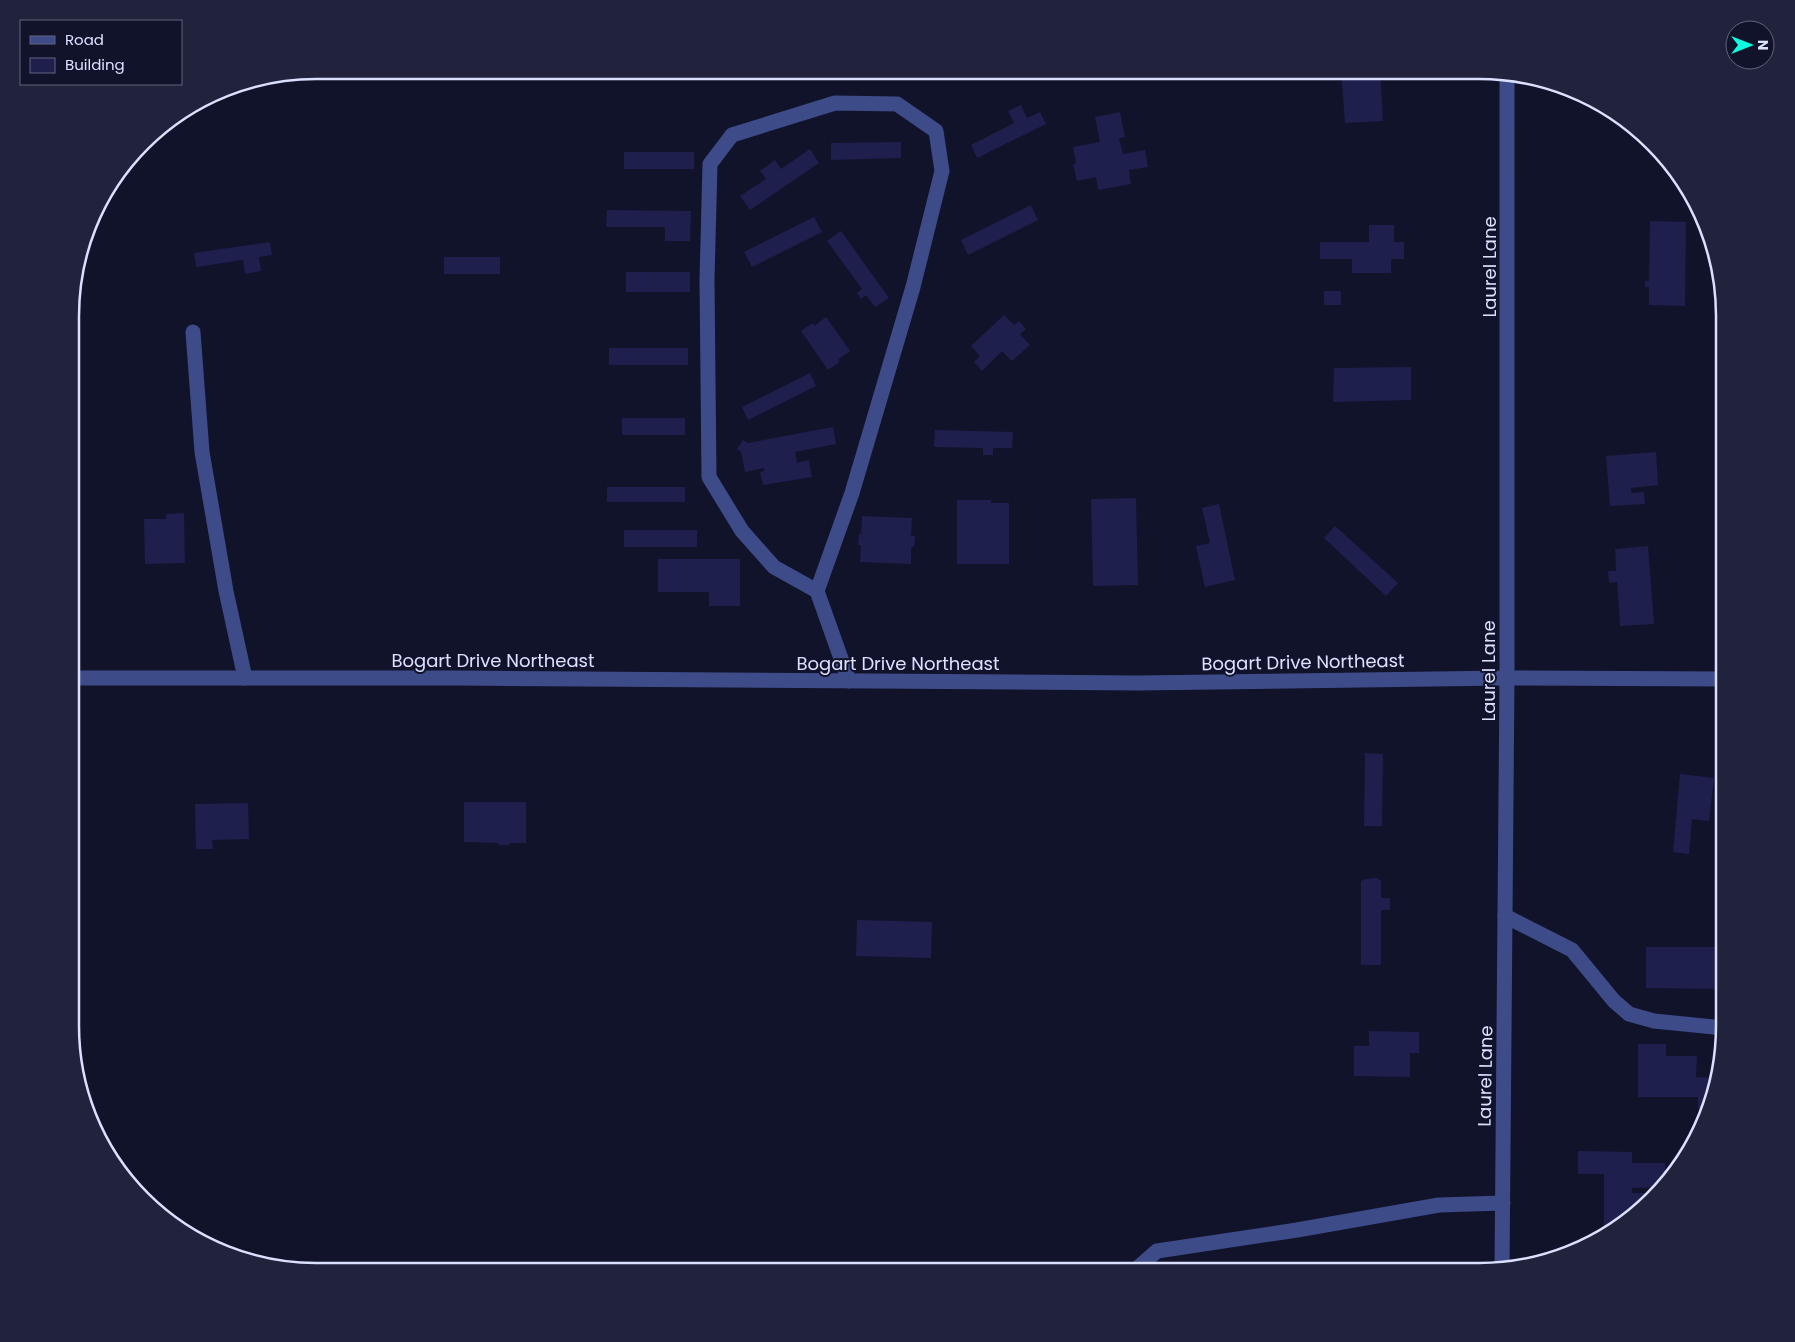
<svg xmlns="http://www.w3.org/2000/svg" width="1795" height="1342" font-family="Poppins,sans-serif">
  <rect width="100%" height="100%" fill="#11132b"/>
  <g fill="#1e1f4c">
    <polygon points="1341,70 1380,70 1383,121 1345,123"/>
    <polygon points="1021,105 1027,118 1040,112 1046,124 977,158 971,145 1014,123 1008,111"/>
    <polygon points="1120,112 1125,137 1119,138 1123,154 1145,150 1148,167 1129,170 1131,184 1098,190 1096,177 1077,181 1073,164 1076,164 1073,147 1100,142 1095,117"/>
    <polygon points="901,142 901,158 831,160 831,143"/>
    <polygon points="810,149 819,163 750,210 740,196 766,179 760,171 775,160 781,169"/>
    <rect x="624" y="152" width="70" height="17"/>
    <polygon points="1031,205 1038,220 968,255 961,240"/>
    <polygon points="607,210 691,211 690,241 665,241 665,227 606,227"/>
    <polygon points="814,217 822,232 752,267 744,252"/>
    <polygon points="1650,221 1686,222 1685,306 1649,305 1649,287 1645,287 1645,281 1649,281"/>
    <polygon points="1369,225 1394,225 1394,242 1404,242 1404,259 1391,259 1391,273 1352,273 1352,259 1320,259 1320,242 1369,242"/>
    <polygon points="841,231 889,298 875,307 866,295 861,299 857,293 862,289 827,241"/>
    <polygon points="270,242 272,255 259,257 261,271 245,274 243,260 196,267 194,253"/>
    <rect x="444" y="257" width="56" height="17"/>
    <rect x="626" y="272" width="64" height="20"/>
    <rect x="1324" y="291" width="17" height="14"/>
    <polygon points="1004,315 1014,325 1019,321 1026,329 1020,334 1030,345 1012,361 1002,351 982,371 974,362 980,356 971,346"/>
    <polygon points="826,317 850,351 838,360 840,362 828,370 801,331 813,323 814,326"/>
    <rect x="609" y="348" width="79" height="17"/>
    <polygon points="1411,367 1411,400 1333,402 1334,368"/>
    <polygon points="810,373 816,386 748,420 742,407"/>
    <rect x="622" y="418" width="63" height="17"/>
    <polygon points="833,427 836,444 795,452 797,463 809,460 812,477 763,485 760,472 764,471 764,468 745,472 741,452 737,449 743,440 748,443"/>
    <polygon points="935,430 1013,432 1012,448 993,448 993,455 983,455 983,448 934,447"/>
    <polygon points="1656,452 1658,485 1631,488 1631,493 1644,492 1645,504 1610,506 1606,456"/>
    <rect x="607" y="487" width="78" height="15"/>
    <polygon points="1136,498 1138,585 1093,586 1091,499"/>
    <polygon points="957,500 991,500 991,503 1009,503 1009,564 957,564"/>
    <polygon points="1219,504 1235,580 1205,587 1196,546 1210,543 1202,508"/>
    <polygon points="184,513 185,563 145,564 144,519 166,519 166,514"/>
    <polygon points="862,516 912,518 911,536 915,536 914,547 911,547 911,564 860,562 861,545 858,545 859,534 861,534"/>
    <polygon points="1335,526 1398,583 1386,596 1324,538"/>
    <rect x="624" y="530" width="73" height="17"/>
    <polygon points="1648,546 1654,624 1620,626 1617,582 1609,583 1608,571 1616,571 1615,549"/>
    <polygon points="658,559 740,559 740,606 709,606 709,592 658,592"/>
    <polygon points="1365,753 1383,754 1382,826 1364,826"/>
    <polygon points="1680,774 1714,778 1709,821 1692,819 1689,854 1673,852"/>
    <polygon points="464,802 526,802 526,843 509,843 509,845 499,845 499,843 464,842"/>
    <polygon points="248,803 249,839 212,840 213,849 196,849 195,804"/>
    <polygon points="1377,878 1381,881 1381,898 1390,898 1390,910 1381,910 1381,965 1361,965 1361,881 1366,879"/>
    <polygon points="857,920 932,922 931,958 856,956"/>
    <polygon points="1646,947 1725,947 1724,989 1646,988"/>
    <polygon points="1369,1031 1419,1032 1419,1053 1410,1053 1410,1077 1354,1076 1354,1046 1369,1046"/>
    <polygon points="1638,1044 1666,1044 1666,1056 1697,1056 1696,1077 1716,1078 1709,1108 1698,1108 1698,1097 1638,1097"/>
    <polygon points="1578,1151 1632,1152 1632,1163 1665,1163 1665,1187 1632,1188 1632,1193 1658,1193 1604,1235 1604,1174 1578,1174"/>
  </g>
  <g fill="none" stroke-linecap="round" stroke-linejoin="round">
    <g stroke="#3d4b89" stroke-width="15">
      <polyline points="193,332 202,452 226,591 245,678"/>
      <polyline points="817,591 774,567 742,531 709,477 707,280 710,164 732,135 835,103 897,104 936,131 942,171 913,287 852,493 817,591 849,681"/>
      <polyline points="71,678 455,678 1138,683 1507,678 1725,679"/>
      <polyline points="1505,916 1572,950 1614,1001 1629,1014 1654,1021 1724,1028"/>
      <polyline points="1502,1270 1507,678 1507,73"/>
      <polyline points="1133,1272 1157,1251 1297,1230 1439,1205 1503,1203"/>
    </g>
  </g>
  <g text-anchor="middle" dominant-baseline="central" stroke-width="4" stroke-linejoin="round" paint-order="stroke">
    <g font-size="18" fill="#dce0ff" stroke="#11132b">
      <text transform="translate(1489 267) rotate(-90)">Laurel Lane</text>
      <text x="493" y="660">Bogart Drive Northeast</text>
      <text transform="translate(1303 662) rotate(-1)">Bogart Drive Northeast</text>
      <text x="898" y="663">Bogart Drive Northeast</text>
      <text transform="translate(1488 671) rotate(-90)">Laurel Lane</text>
      <text transform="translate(1485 1076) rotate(-89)">Laurel Lane</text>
    </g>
  </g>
  <path d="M0 0H1795V1342H0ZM316 79H1479A237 237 0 0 1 1716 316V1026A237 237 0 0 1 1479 1263H316A237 237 0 0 1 79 1026V316A237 237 0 0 1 316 79Z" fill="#21233c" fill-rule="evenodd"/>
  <path fill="none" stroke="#dce0ff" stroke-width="2.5" d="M316 79H1479A237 237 0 0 1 1716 316V1026A237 237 0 0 1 1479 1263H316A237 237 0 0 1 79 1026V316A237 237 0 0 1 316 79Z"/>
  <rect x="20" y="20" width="162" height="65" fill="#11132b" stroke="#626580"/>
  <rect x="30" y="36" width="25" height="8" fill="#3d4b89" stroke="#626580"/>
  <text x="65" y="45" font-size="15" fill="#dce0ff">Road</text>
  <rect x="30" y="58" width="25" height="15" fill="#1e1f4c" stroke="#626580"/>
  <text x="65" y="70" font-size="15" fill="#dce0ff">Building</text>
  <g transform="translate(1750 45) rotate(90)"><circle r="24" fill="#11132b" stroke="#626580"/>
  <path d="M0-4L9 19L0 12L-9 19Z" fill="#0bfcde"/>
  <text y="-8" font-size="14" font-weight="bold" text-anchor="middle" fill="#dce0ff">N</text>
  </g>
</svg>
